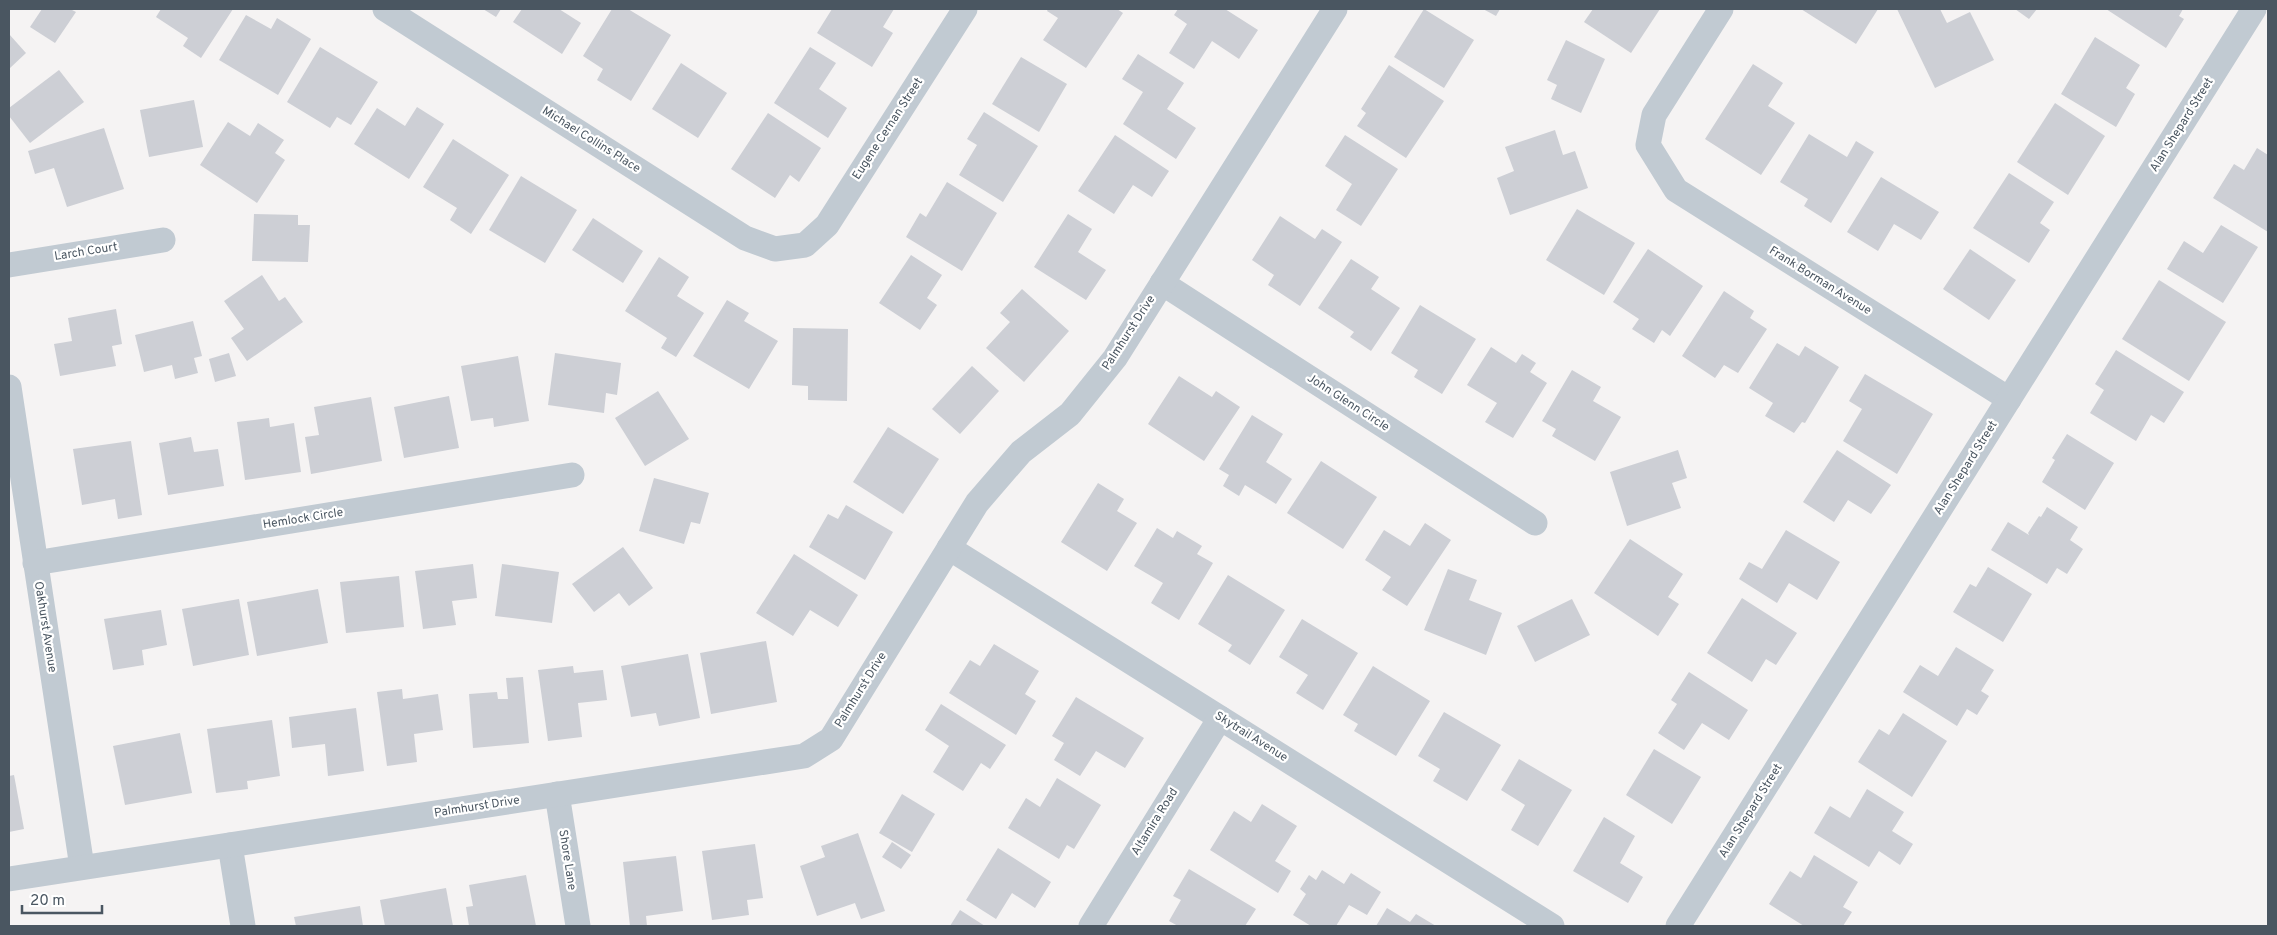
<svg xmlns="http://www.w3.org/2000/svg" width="2277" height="935" font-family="Overpass,sans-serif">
  <rect width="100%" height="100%" fill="#f5f3f3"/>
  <g fill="#cdcfd5">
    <polygon points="42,9 70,9 76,12 55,43 30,27"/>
    <polygon points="161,9 233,9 201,58 183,46 188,38 156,17"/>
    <polygon points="483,9 501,9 496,17"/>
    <polygon points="522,9 559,9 581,23 562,54 513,22"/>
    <polygon points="612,9 628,9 671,35 631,101 597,80 603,69 583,56"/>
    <polygon points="832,9 894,9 883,27 893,33 872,67 817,33"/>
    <polygon points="1048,9 1117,9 1123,13 1086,68 1043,40 1058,18 1047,11"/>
    <polygon points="1178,9 1225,9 1258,30 1239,59 1212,41 1194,69 1169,53 1187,24 1174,15"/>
    <polygon points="1424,9 1474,40 1444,88 1394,57"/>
    <polygon points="1483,9 1500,9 1496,16"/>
    <polygon points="1593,9 1660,9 1631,53 1584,22"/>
    <polygon points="1801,9 1878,9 1856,44"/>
    <polygon points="1897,9 1940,9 1947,23 1970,12 1994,60 1935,88"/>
    <polygon points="2015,9 2037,9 2029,19"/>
    <polygon points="2106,9 2183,9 2179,16 2184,19 2166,48"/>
    <polygon points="246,15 271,29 277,18 311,39 278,95 219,60"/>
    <polygon points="9,34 26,53 9,69"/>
    <polygon points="2095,37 2140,65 2126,88 2135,94 2116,127 2061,94"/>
    <polygon points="1566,40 1605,59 1581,113 1551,99 1557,85 1547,80"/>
    <polygon points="320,47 378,82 351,125 337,117 330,128 287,102"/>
    <polygon points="810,47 836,63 819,89 847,108 828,138 774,103"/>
    <polygon points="1138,54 1184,83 1167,109 1196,128 1176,159 1123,124 1143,92 1122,79"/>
    <polygon points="1021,57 1067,84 1039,132 992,104"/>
    <polygon points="681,63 727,93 698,138 652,109"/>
    <polygon points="1753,64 1783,83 1768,106 1795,123 1761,175 1705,139"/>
    <polygon points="1389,65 1444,101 1406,158 1357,126 1366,113 1361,109"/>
    <polygon points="59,70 84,102 30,143 9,116 9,108"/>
    <polygon points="194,100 203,147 149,157 140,110"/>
    <polygon points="2055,103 2105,136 2068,195 2017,162"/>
    <polygon points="417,107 444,124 409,179 354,144 377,108 405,126"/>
    <polygon points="984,112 1038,146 1003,202 959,175 977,145 967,139"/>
    <polygon points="768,113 821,148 799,182 790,175 775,198 731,169"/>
    <polygon points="228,122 250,136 258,123 284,140 275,153 285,160 257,203 200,165"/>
    <polygon points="104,128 124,189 67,207 54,168 35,174 28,151"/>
    <polygon points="1555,130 1563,155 1575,151 1588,188 1510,215 1497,178 1514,171 1505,147"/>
    <polygon points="1809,134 1847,157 1856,141 1874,152 1831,223 1804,206 1808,199 1780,182"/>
    <polygon points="1115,135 1169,171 1152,197 1133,185 1114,214 1078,191"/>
    <polygon points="1345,135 1398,169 1361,226 1336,210 1352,184 1325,166"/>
    <polygon points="453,139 509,175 471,234 450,220 457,208 423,187"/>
    <polygon points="2257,148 2268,155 2268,232 2213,198 2234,164 2244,170"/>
    <polygon points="2009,173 2054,202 2040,223 2050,230 2029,263 1973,228"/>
    <polygon points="521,176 577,210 545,263 489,230"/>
    <polygon points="1881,177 1939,212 1921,240 1894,224 1878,251 1847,232"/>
    <polygon points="947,182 997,213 962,271 906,237 920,213 926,217"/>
    <polygon points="1577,209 1635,243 1604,295 1546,260"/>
    <polygon points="254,214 298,215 298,225 310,225 308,262 252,261"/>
    <polygon points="1068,214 1092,229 1078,252 1106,270 1086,300 1034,267"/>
    <polygon points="1280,216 1315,239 1322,229 1342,242 1300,306 1268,285 1274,275 1252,260"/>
    <polygon points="593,218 643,251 623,283 572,250"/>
    <polygon points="2221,225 2258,247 2223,303 2167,269 2184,241 2203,253"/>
    <polygon points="1648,249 1703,286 1670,336 1662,330 1654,343 1632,329 1639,319 1613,302"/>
    <polygon points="1970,249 2016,280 1989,320 1943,289"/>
    <polygon points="911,255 942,275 927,298 937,305 920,330 879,303"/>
    <polygon points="659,257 689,277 677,296 704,313 676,357 661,348 667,338 625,311"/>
    <polygon points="1351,259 1379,277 1371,289 1400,308 1371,351 1350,337 1354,332 1318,308"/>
    <polygon points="262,275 279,301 285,297 303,322 247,361 231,338 244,329 224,301"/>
    <polygon points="2159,280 2226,322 2189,381 2122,339"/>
    <polygon points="1022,289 1069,331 1024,382 986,348 1010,322 1000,313"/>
    <polygon points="1724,291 1754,311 1750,318 1767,329 1738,373 1724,365 1715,378 1682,356"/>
    <polygon points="727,300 749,313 744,321 778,341 749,389 693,356"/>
    <polygon points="1420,305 1476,339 1442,394 1414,377 1418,370 1391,353"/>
    <polygon points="116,309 122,344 112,346 116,366 60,376 54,344 72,341 68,318"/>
    <polygon points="193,321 202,356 194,358 198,373 175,379 172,365 144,372 135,335"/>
    <polygon points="793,328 848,329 847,401 808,400 808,386 792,385"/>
    <polygon points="1777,343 1799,356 1805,346 1839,367 1805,423 1802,422 1794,433 1765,416 1773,403 1749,388"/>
    <polygon points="1491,347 1516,363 1522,354 1536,363 1530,372 1547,383 1513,438 1485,422 1497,403 1467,385"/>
    <polygon points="2116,350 2184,392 2164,423 2151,415 2136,441 2090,413 2104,390 2095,384"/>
    <polygon points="229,353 236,376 215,382 209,359"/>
    <polygon points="555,353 621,363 617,395 606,393 604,413 548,405"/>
    <polygon points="518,356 529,421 494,427 493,418 471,421 461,366"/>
    <polygon points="972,366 999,391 960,434 932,409"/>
    <polygon points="1572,370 1601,387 1593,401 1621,417 1595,461 1552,436 1556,429 1542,421"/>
    <polygon points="1865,374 1933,414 1897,474 1843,441 1862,409 1849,401"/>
    <polygon points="1179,376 1212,397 1216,391 1240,407 1204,461 1148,424"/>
    <polygon points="658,391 689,439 645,466 615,418"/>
    <polygon points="449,396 459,448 404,458 394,407"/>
    <polygon points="371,397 382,461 311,474 305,437 319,435 314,407"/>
    <polygon points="1252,415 1283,434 1266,462 1292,479 1276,504 1245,485 1239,496 1223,486 1229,475 1219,469"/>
    <polygon points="269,418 270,427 294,423 301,472 245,480 237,422"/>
    <polygon points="888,427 939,459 903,514 853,482"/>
    <polygon points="2067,434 2114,463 2085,510 2042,482 2055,460 2052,458"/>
    <polygon points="191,437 194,452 218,449 224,486 168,495 159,443"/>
    <polygon points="131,441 142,515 118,519 115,499 82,505 73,449"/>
    <polygon points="1678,450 1687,478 1672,483 1681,508 1627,526 1610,472"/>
    <polygon points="1837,450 1891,485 1871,514 1848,500 1834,522 1803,502"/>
    <polygon points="1321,461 1377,497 1343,549 1287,513"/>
    <polygon points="654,478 709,493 700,524 691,522 684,544 639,531"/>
    <polygon points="1098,483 1124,499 1117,511 1137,523 1107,571 1061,542"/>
    <polygon points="846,505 893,532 865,580 809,547 828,514 838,519"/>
    <polygon points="2047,507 2078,527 2070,540 2083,549 2067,574 2057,568 2047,584 1991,550 2008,522 2029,535 2028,533 2039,516 2041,517"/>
    <polygon points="1425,523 1451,540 1407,606 1382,590 1391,577 1365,560 1384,530 1410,546"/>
    <polygon points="1157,528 1173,538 1177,531 1202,546 1197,554 1213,563 1179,620 1151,603 1163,583 1134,566"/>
    <polygon points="1786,530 1840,562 1817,600 1789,583 1777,603 1739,579 1749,562 1762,569"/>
    <polygon points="1630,539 1683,574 1668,597 1679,604 1658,636 1594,593"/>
    <polygon points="623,547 653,588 629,606 619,593 594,612 572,584"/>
    <polygon points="794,554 858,595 838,627 810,610 793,636 756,613"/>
    <polygon points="473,564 477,598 452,601 456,625 423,629 415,571"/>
    <polygon points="502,564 559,572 552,623 495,616"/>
    <polygon points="1988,567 2032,594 2003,642 1953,612 1970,584 1976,587"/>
    <polygon points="1448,569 1477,580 1469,600 1502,613 1486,655 1424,630"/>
    <polygon points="1228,575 1285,610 1250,665 1228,651 1232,645 1198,624"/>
    <polygon points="399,576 404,627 346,633 340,582"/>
    <polygon points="318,589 328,643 257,656 247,602"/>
    <polygon points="1742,598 1797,633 1776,665 1766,659 1752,682 1707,653"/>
    <polygon points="239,599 249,655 193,666 182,609"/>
    <polygon points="1572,599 1590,635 1535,662 1517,626"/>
    <polygon points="161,610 167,645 142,650 144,665 113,670 104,619"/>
    <polygon points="1302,619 1358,653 1323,710 1296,693 1308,675 1279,657"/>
    <polygon points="766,641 777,702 711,714 700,653"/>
    <polygon points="994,644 1039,671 1025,694 1036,701 1016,735 949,693 970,660 980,666"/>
    <polygon points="1956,647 1994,670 1981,691 1989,696 1977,715 1967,709 1957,726 1903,692 1920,665 1938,676"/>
    <polygon points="688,654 700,718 659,726 656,713 631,717 621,666"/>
    <polygon points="573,666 574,673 603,670 607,700 578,703 582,737 548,741 538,670"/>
    <polygon points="1373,666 1430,701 1396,756 1354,731 1358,724 1343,715"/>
    <polygon points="1689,672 1748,710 1729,740 1702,723 1684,750 1658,733 1677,704 1671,700"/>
    <polygon points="523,677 529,743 473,748 469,694 497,692 498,699 508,699 506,678"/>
    <polygon points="402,689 403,699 438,694 443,730 414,734 417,762 387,766 377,692"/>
    <polygon points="1076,697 1144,738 1125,768 1096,751 1080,776 1054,760 1064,743 1052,736"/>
    <polygon points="941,704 1006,745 990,769 981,763 963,791 933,772 949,746 925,730"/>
    <polygon points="356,708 364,771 328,776 325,744 292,748 289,717"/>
    <polygon points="1444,712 1501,745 1467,801 1433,781 1440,769 1418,756"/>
    <polygon points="1903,713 1947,741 1912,797 1858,762 1879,729 1889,735"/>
    <polygon points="272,720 280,776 247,781 248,789 216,793 207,729"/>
    <polygon points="180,733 192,793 125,805 113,746"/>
    <polygon points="1654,749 1701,777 1672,824 1626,795"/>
    <polygon points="1519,759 1572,790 1538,846 1511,830 1525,805 1501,790"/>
    <polygon points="14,775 24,829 9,832 9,776"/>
    <polygon points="1057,778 1101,805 1074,849 1067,845 1059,859 1008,828 1026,798 1040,807"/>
    <polygon points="1867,789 1904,812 1892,831 1913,844 1900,865 1879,851 1869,867 1814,833 1830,806 1850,818"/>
    <polygon points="902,794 935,814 912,852 879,833"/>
    <polygon points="1262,804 1297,826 1275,861 1291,871 1278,893 1210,850 1234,811 1251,822"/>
    <polygon points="1604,817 1635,836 1620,863 1643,877 1628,903 1573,871"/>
    <polygon points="858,833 885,911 861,919 855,903 817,916 800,866 825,857 821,846"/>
    <polygon points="892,842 911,855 901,869 882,857"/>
    <polygon points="755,844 763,898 747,900 749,915 712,920 702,851"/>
    <polygon points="998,848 1051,882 1035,908 1012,893 996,919 966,900"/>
    <polygon points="1814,855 1858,882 1843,907 1852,912 1843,926 1804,926 1769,904 1790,871 1801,878"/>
    <polygon points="676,856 683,911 646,916 647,926 630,926 623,862"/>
    <polygon points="1189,869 1256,909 1245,926 1178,926 1169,921 1181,900 1173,896"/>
    <polygon points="1322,870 1344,884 1351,873 1381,892 1367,915 1349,905 1336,926 1311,926 1293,915 1306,894 1300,889 1309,875 1316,880"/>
    <polygon points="526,875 536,926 469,926 466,907 473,906 469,885"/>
    <polygon points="446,888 453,926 385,926 380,900"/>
    <polygon points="360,906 363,926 296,926 294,917"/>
    <polygon points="1387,908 1410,922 1416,914 1436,926 1376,926"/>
    <polygon points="960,910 985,926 950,926"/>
  </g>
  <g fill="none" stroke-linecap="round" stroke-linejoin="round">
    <g stroke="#c1cad2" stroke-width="25">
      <polyline points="385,9 745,238 775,249 805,245 827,225 965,9"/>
      <polyline points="1721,9 1654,115 1648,145 1676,190 2009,399"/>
      <polyline points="9,265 163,240"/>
      <polyline points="1162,283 1535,523"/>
      <polyline points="9,387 82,867"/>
      <polyline points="949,548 1552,926"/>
      <polyline points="35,563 572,475"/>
      <polyline points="557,794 578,926"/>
      <polyline points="230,845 243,926"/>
      <polyline points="9,879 804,756 831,739 977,503 1021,452 1070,414 1115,358 1335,9"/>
      <polyline points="1091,926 1220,718"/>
      <polyline points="1678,926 2254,9"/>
    </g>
  </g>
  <g text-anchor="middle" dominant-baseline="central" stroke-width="4.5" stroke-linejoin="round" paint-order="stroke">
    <g font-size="12" fill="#4a5661" stroke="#fff">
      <text transform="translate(2182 125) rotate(-58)">Alan Shepard Street</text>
      <text transform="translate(888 129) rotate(-57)">Eugene Cernan Street</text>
      <text transform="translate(591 140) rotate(32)">Michael Collins Place</text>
      <text transform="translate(86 252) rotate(-9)">Larch Court</text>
      <text transform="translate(1820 281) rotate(32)">Frank Borman Avenue</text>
      <text transform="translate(1129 333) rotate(-57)">Palmhurst Drive</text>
      <text transform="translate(1348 403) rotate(33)">John Glenn Circle</text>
      <text transform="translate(1966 468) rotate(-58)">Alan Shepard Street</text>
      <text transform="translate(303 519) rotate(-9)">Hemlock Circle</text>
      <text transform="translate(45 627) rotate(81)">Oakhurst Avenue</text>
      <text transform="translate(861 690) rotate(-58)">Palmhurst Drive</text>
      <text transform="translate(1251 737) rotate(32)">Skytrail Avenue</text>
      <text transform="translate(477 807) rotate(-9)">Palmhurst Drive</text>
      <text transform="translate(1751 811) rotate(-58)">Alan Shepard Street</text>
      <text transform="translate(1155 822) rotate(-58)">Altamira Road</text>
      <text transform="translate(567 860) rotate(81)">Shore Lane</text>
    </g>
  </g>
  <rect width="2277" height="935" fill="none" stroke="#4a5661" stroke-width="20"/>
  <path d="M22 905v8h80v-8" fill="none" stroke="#4a5661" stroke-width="2.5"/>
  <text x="30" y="905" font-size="15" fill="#4a5661" stroke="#ffffff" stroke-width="4" paint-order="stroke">20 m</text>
</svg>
